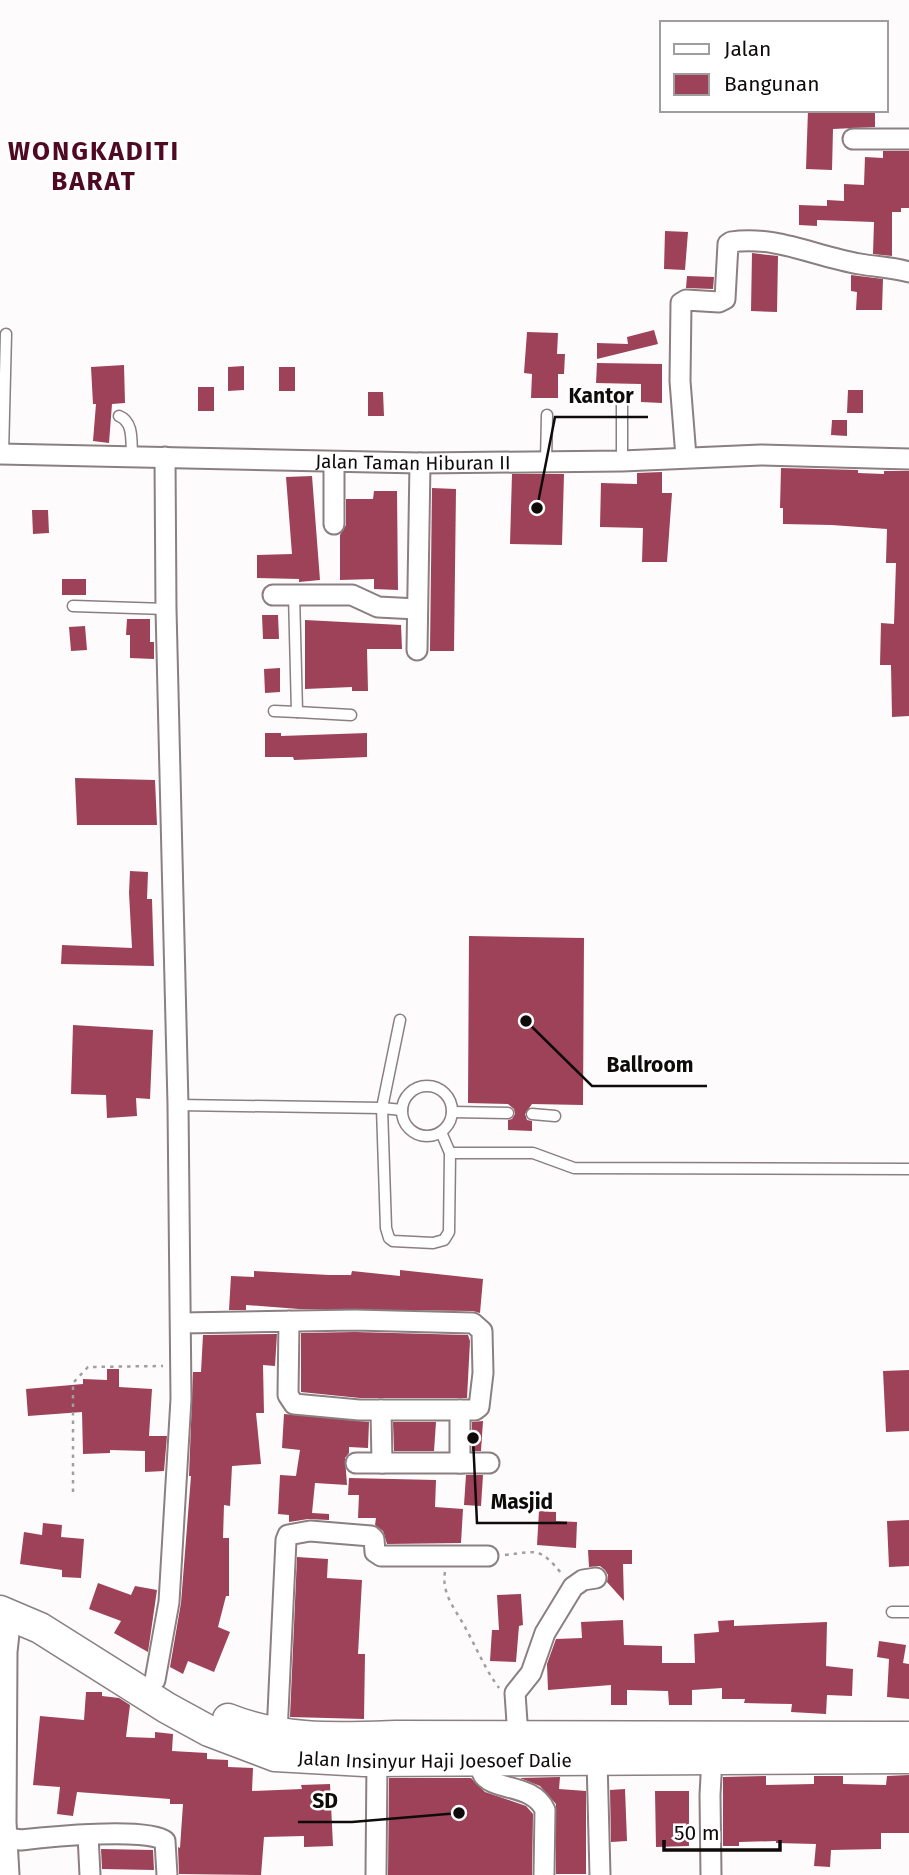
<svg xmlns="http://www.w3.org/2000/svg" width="909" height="1875" font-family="'Fira Sans',sans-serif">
  <rect width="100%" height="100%" fill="#fdfbfb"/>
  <g fill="#9d4258">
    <polygon points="808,110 875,110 875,127 833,129 832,170 806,169"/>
    <polygon points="883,151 909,151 909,208 901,208 901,212 892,212 892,256 873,254 874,222 817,220 817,226 799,225 799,205 827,206 827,200 844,201 844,184 864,185 865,157 883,158"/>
    <polygon points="665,231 688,232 685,270 664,269"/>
    <polygon points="752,253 778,256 777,312 751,311"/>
    <polygon points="851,275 883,279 882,310 856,310 857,292 851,291"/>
    <polygon points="687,276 714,277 713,289 686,288"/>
    <polygon points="654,330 658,344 597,359 597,343 628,344 627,337"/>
    <polygon points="527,332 558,333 557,354 565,354 564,374 558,374 558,398 531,398 532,374 524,373"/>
    <polygon points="597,363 662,364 662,403 641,402 641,384 596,383"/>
    <polygon points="124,365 125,403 112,404 109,443 93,441 96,404 93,404 91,367"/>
    <polygon points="244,366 244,390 228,391 228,367"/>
    <rect x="279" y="367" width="16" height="24"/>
    <rect x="198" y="387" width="16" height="24"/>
    <polygon points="848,390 863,390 863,413 847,413"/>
    <polygon points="368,392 383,392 384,416 368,416"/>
    <polygon points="832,420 847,420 847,436 831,435"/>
    <polygon points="781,468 858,470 858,473 884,474 884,471 909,471 909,716 892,717 891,665 880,665 881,623 894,624 896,563 886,563 887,529 832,525 783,524 783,508 780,508"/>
    <polygon points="662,472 662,493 672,493 667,562 642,562 643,528 600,527 601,483 637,484 637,473"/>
    <polygon points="512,474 564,474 562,545 510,544"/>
    <polygon points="312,476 320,580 299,582 299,579 257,578 257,555 292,554 286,477"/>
    <polygon points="432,488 456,489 454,651 430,651"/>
    <polygon points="374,491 397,491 398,590 374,589 374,579 340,580 340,535 346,525 346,499 373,499"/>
    <polygon points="32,510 48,510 49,533 33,534"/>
    <rect x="62" y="579" width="24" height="16"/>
    <polygon points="262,615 278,615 279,639 263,639"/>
    <polygon points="127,619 150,619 150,642 154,642 154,659 130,658 130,635 126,635"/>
    <polygon points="305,620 401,625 402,649 367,649 368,691 352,691 352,687 305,689"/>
    <polygon points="85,626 87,650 71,651 69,627"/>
    <polygon points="280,668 280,692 265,693 264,669"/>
    <polygon points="265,733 281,733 281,736 367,733 367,757 294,760 293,757 265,757"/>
    <polygon points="75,778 155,780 157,825 77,825"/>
    <polygon points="130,871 148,872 147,899 152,899 154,966 61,964 62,945 132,948 129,893"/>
    <polygon points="469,936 584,938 583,1105 532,1104 525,1114 527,1120 532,1121 532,1131 508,1130 508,1120 512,1119 515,1114 514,1109 508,1104 468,1103"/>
    <polygon points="73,1025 153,1030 150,1099 136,1098 137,1116 107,1118 106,1095 71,1094"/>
    <polygon points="400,1270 483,1279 480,1313 473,1311 299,1309 246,1305 246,1310 229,1310 231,1276 254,1277 254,1271 329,1275 351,1275 352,1271 400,1276"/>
    <polygon points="355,1332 468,1335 470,1341 467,1398 360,1398 301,1392 301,1333"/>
    <polygon points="277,1334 275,1366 263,1365 264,1413 256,1413 261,1464 232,1466 230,1506 224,1505 223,1538 229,1538 229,1596 226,1596 218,1627 230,1632 214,1672 188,1661 183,1674 170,1667 181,1603 191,1476 189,1476 193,1372 201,1372 203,1335"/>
    <polygon points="107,1369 119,1369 119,1387 152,1389 149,1436 167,1436 164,1471 145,1472 145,1451 110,1450 110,1453 83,1454 82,1412 28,1416 26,1389 83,1384 83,1379 107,1380"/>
    <polygon points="909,1370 909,1431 886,1432 883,1371"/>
    <polygon points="284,1414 369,1422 368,1448 349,1447 349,1453 345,1458 347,1485 315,1483 312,1513 329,1514 329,1520 308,1519 289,1522 289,1515 278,1514 280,1475 296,1476 300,1450 282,1448"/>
    <polygon points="483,1421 481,1451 472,1451 472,1422"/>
    <polygon points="393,1422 436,1422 434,1451 394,1451"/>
    <polygon points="466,1475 483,1475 481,1506 464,1505"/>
    <polygon points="349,1478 436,1480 435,1507 463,1509 461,1543 387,1544 383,1531 375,1525 376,1518 358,1518 359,1495 348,1495"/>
    <polygon points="539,1511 556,1512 556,1521 577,1522 576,1548 537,1545"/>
    <polygon points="909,1520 909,1566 889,1567 887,1521"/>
    <polygon points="43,1523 62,1525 61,1537 84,1539 81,1578 62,1577 62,1570 20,1564 24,1532 42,1535"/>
    <polygon points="588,1550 632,1550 632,1564 623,1564 624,1601 607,1582 608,1575 605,1570 600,1566 589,1567"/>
    <polygon points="297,1557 328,1559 327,1578 362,1580 358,1654 365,1654 364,1719 290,1717"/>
    <polygon points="98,1583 131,1595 135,1586 157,1590 148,1652 114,1633 121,1621 89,1609"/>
    <polygon points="521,1594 523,1625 519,1626 516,1662 490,1661 492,1630 499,1630 497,1595"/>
    <polygon points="623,1620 624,1645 662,1646 662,1663 695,1663 694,1634 719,1632 718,1621 734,1620 734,1626 827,1622 826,1666 853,1669 852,1696 827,1695 826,1714 791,1712 792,1704 744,1703 745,1699 722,1699 722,1688 692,1690 692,1705 669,1705 668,1691 627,1690 627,1705 611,1705 611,1685 548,1690 547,1664 556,1639 582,1638 581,1622"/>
    <polygon points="879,1641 906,1645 903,1663 909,1664 909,1699 887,1697 889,1659 877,1657"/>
    <polygon points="86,1692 102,1692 102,1696 119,1698 130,1705 126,1737 155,1738 155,1732 173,1734 172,1751 207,1753 207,1759 228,1760 228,1767 253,1768 252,1791 302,1789 301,1785 330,1784 333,1846 304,1847 304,1836 264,1837 261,1875 179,1874 178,1847 180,1848 183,1804 170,1804 170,1799 77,1792 73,1816 57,1814 60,1787 33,1785 40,1716 84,1720"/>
    <polygon points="909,1775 909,1833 881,1833 881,1849 831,1850 830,1867 814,1866 816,1844 776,1843 776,1841 739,1842 739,1846 723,1846 723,1777 766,1776 766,1785 814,1784 814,1776 843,1776 843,1784 886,1785 887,1776"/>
    <polygon points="560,1777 559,1789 586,1791 586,1874 556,1874 556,1804 540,1786 520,1778"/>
    <polygon points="389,1778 471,1778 485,1792 526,1806 533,1814 532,1875 388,1875"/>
    <polygon points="625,1789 627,1841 611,1842 610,1790"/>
    <polygon points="655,1791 689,1791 689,1846 656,1847"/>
    <polygon points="101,1849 153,1850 154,1870 102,1869"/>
  </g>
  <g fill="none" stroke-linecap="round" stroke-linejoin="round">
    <defs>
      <g id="service">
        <path d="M119 416C134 422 131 441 132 456"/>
        <polyline points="3,454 6,334"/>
        <polyline points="622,461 622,401"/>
        <polyline points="546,462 547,415"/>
        <polyline points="73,606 166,609"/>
        <polyline points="274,711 297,712 294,594"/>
        <polyline points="297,712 351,715"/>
        <polyline points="400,1020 382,1108 386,1228 389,1238 393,1241 433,1243 444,1240 449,1232 450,1153 441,1132"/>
        <circle cx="427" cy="1111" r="25"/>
        <polyline points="178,1105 382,1108 402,1110"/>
        <polyline points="452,1112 508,1113"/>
        <polyline points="532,1114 555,1116"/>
        <polyline points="450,1153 533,1153 574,1168 909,1169"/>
        <polyline points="892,1612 909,1612"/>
      </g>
      <g id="minor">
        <polyline points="853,139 909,139"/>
        <path id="s1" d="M0 454 420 463 622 461 761 455 909 459"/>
        <path d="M686 457 680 381 681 303 686 300 719 302 725 299 728 244 731 242C776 235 816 257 860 264 877 267 892 267 909 272"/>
        <polyline points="334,462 334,524"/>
        <polyline points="273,595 352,595 378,607 417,609"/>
        <polyline points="417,650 420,463"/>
        <polyline points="181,1323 355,1320 473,1323 482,1331 483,1373 479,1407 475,1410 359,1410 294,1404 288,1395 289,1321"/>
        <polyline points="381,1410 382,1463 460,1463 460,1410"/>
        <polyline points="356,1463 382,1463"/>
        <polyline points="460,1463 489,1463"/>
        <polyline points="155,1680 169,1602 181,1399 178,1105 166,609 165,457"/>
        <polyline points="277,1734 286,1540 288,1535 310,1531 371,1536 374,1539 375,1552 381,1556 488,1556"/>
        <polyline points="518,1737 515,1693 531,1673 545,1633 573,1587 583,1580 596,1578"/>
        <path d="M480 1759C480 1765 481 1772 484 1776 497 1791 533 1784 545 1810L544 1875"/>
        <polyline points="597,1760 600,1875"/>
        <path d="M0 1833 7 1838 21 1840C47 1837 148 1827 165 1841L167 1875"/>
        <polyline points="88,1835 90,1875"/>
        <polyline points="9,1875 6,1822 7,1652 11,1615"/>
        <polyline points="376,1875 377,1760 379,1751"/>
        <polyline points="711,1875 710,1795 712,1758"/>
      </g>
      <g id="primary">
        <path id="s2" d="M0 1611 40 1628 167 1708 209 1731 275 1756 364 1761 909 1758"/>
        <path d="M228 1719C283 1741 338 1738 396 1736L909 1737"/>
      </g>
    </defs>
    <use href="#service" stroke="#8b7f81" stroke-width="13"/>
    <use href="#minor" stroke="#8b7f81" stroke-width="23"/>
    <use href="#primary" stroke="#8b7f81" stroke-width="33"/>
    <g stroke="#a29f9f" stroke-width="2.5" stroke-dasharray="3.5 5" stroke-linecap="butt">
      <polyline points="73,1492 73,1383 88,1367 163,1366"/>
      <path d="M505 1555C539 1551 539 1547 562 1574"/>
      <path d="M445 1572C441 1595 457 1611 466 1629 477 1649 485 1669 499 1688"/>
    </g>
    <use href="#service" stroke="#fff" stroke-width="10"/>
    <use href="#minor" stroke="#fff" stroke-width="19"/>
    <use href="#primary" stroke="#fff" stroke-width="30"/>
  </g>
  <g text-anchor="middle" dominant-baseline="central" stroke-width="5" stroke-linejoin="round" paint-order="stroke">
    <g font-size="19" fill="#0f0b0b" stroke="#fff">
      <text stroke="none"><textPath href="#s1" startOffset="413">Jalan Taman Hiburan II</textPath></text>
      <text stroke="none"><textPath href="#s2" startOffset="472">Jalan Insinyur Haji Joesoef Dalie</textPath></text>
    </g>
    <g font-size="26" font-weight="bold" letter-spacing="2" fill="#4f0a21" stroke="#fff">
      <text x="94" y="151">WONGKADITI<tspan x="94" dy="30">BARAT</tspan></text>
    </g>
  </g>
  <path fill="none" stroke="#0f0b0b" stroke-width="2.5" d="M537 508L555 417H648M526 1021L592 1086H707M473 1438L477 1523H567M459 1813L352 1822H298"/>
  <g fill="#0f0b0b" stroke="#fff" stroke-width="2.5">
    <circle cx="537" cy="508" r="7"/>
    <circle cx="526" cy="1021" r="7"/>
    <circle cx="473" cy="1438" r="7"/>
    <circle cx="459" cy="1813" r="7"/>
  </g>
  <g font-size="21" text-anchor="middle" font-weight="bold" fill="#0f0b0b" stroke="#fff" stroke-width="5" stroke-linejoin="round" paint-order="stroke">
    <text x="601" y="403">Kantor</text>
    <text x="650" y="1072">Ballroom</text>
    <text x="522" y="1509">Masjid</text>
    <text x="325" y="1808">SD</text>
  </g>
  <rect x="660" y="21" width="228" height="91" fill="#ffffff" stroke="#9f9d9d" stroke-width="2"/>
  <rect x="674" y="44" width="35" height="10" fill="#ffffff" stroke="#9f9d9d" stroke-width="2"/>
  <text x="724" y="56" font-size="21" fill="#0f0b0b">Jalan</text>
  <rect x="674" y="74" width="35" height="21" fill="#9d4258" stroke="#9f9d9d" stroke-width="2"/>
  <text x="724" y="91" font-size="21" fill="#0f0b0b">Bangunan</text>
  <path d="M664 1840v10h116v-10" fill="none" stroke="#0f0b0b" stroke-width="3.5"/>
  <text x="674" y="1840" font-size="21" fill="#0f0b0b" stroke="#ffffff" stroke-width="5" paint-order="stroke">50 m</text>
</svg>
